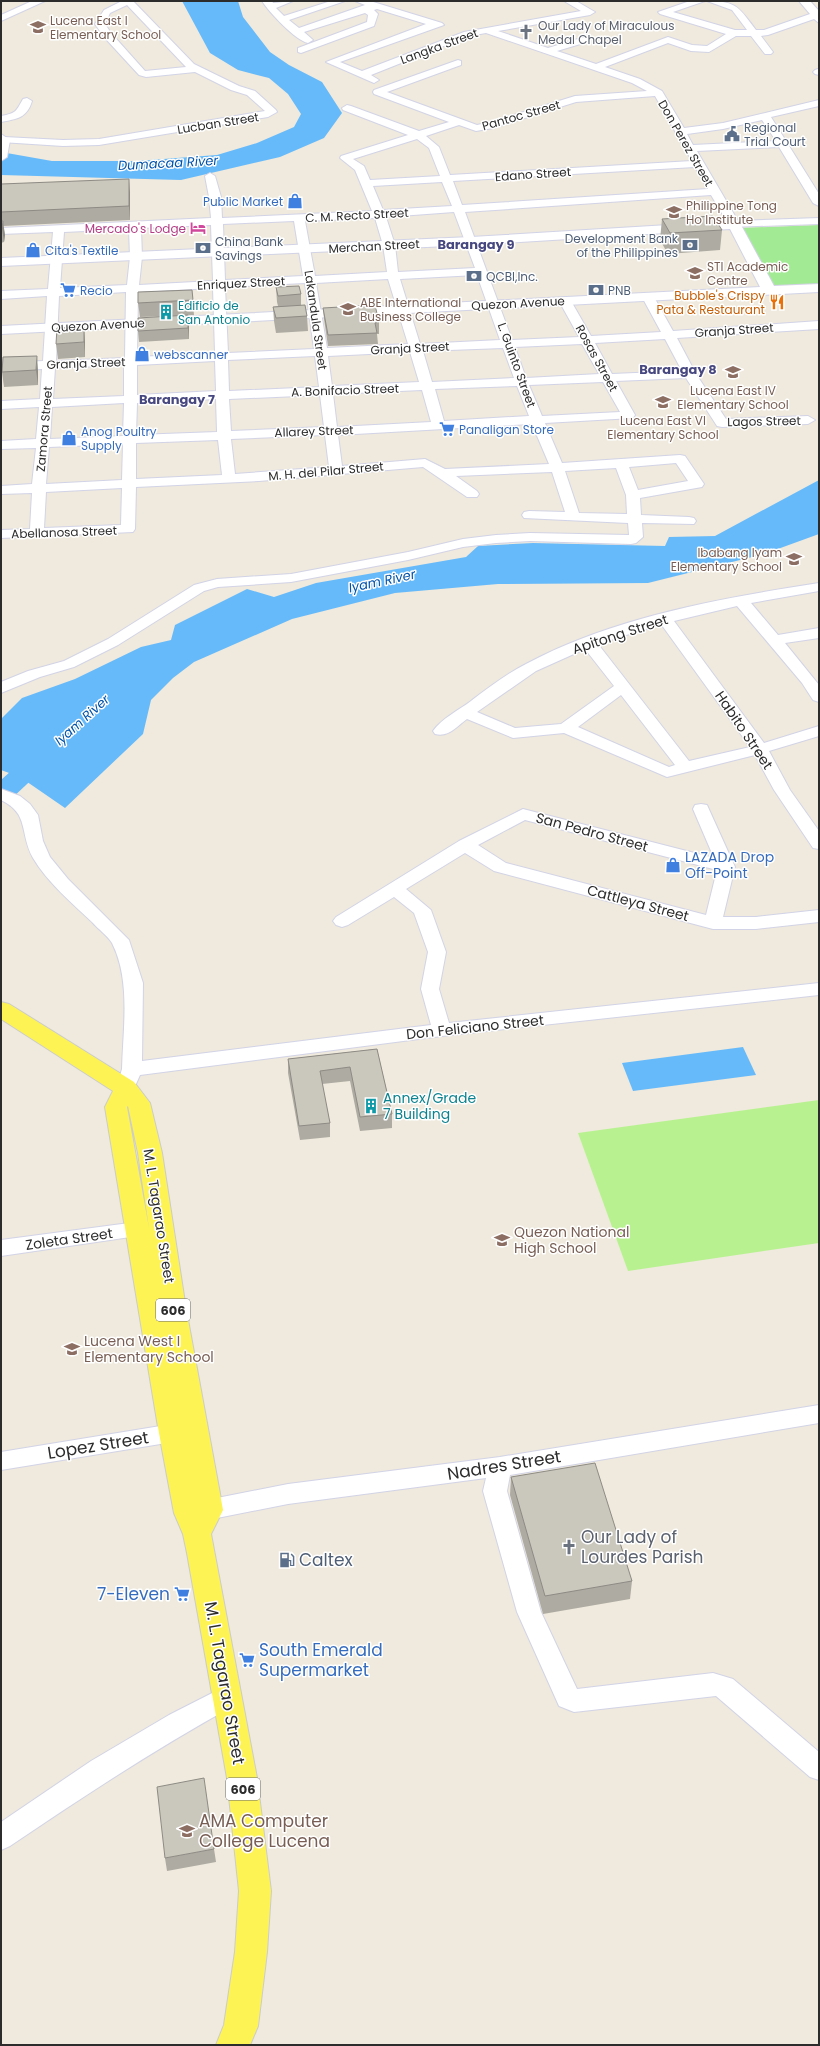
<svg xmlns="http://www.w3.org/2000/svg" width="820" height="2046" font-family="Poppins,sans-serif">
  <rect width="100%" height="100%" fill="#efeadd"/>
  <polygon fill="#a3ea95" points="819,225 819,285 773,287 740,228"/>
  <polygon fill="#b8f290" points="819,1100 819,1243 628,1271 578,1133"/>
  <g fill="#67bafa">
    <polygon points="182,1 238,1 243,17 270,52 289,65 322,82 342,113 324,138 280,157 181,180 1,175 1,152 52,161 137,161 217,155 257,143 294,127 301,114 288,94 269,78 238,70 210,53"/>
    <polygon points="819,480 819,534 764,554 648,583 498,584 395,593 292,619 194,662 173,678 151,700 143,734 65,808 20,777 1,770 1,719 22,698 75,679 141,647 171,640 175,625 247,589 274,597 316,583 466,557 478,546 533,543 665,546 669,537 715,536"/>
    <polygon points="743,1047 756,1075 633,1091 622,1063"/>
  </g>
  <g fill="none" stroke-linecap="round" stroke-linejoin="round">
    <polygon fill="#67bafa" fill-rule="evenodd" points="50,741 59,744 63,749 59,754 10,800 1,802 1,780 41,744"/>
    <defs>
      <g id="street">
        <polygon points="32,1 45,1 1,21 1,15"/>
        <path d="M122 1H133L194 64 239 86 255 91 276 110 277 112 268 117 99 145 63 146 1 142V138L4 137 63 140 99 139 265 111 247 95 231 90 195 72 146 77 139 75 104 37 95 24 104 10ZM127 5 186 67 145 71 111 33 105 24 110 13Z"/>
        <path d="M262 1H272L273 3 293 1 276 8 284 16 331 1H345L289 20 299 28 365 5 355 1H370L442 23 444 25 340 62 362 71 464 32 581 11 564 1H576L595 12 590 15 498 31 548 48 581 38H587V42L557 51 596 64 668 37 692 45 707 46 726 34 660 14 658 12 690 1H705L673 12 735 30H747L732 10 707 1C738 1 739 8 756 30H764L810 14 799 1H810L819 11V23L814 19 768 35 761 36 773 52 771 54H765L751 36H736L709 52 691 51 668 43 605 67 640 79 662 91 684 128 723 123 819 100V106L771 117 819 194V206L813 203 779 147 697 151 738 221 819 218V224L730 227 711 195 465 212 512 340 579 337 559 301 565 297 571 301 591 336 661 332 642 297 648 293 654 297 673 331 819 321V329L677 338 696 374 726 419 808 416 815 420 808 424 722 427 717 426 686 378 616 381 635 415 633 418 545 423 562 463 680 455 685 456 704 484 702 487 640 498 641 515 689 517 694 518 696 521 694 524 642 523 643 537 636 543 631 544 530 541 496 543 463 547 408 560 291 582 218 587 204 591 118 645 74 667 40 677 1 693V682L28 671 64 661 108 639 194 585 217 579 291 574 408 552 463 539 496 535 530 533 629 535 628 523 524 518 522 515 524 512 529 511 565 512 552 472 456 476 477 491 479 494 477 497H467L423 467 259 481 136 487 135 529 133 532 1 538V530L30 529 32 493 1 494V486L32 484 36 448 1 449V441L36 439 39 407 1 409V401L40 399 42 369 1 371V363L43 361 47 296 1 299V291L48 289 53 232 1 234V228L211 218 209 197 205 176 210 173 215 176 221 197 222 218 372 211 355 170 340 158 341 156 408 135 343 110 342 108 347 105 351 106 419 131 449 122 374 94 373 92 374 90 458 60 461 61V65L387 92 477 125 491 122 575 96 647 91 632 83 486 33 469 36 371 75 379 80 374 83 326 62 426 24 377 9 374 10 378 14 374 26 301 53 298 52V48L367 22 368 15 365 13 304 32 313 40 308 43C295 40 269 12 262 1ZM655 96 692 161 450 175 439 147 426 136 459 125 476 131 493 128 576 102ZM762 120 776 141 693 145 687 134 723 129ZM417 139 429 148 440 176 370 180 364 166 353 159ZM695 167 708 189 462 205 453 181ZM442 182 452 206 383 210 373 186ZM454 212 475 268 398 272 395 245 386 217ZM375 218 383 245 387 272 315 276 305 221ZM294 221 303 276 225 280 223 224ZM211 225 213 281 139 285 142 257 141 228ZM129 229 130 257 127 285 60 288 64 232ZM477 275 500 340 420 344 400 279ZM388 279 408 344 327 348 316 283ZM305 283 314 349 228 353 225 287ZM213 288 215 353 137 357 138 292ZM126 292 125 358 56 361 59 296ZM665 339 682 371 612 374 595 343ZM582 344 599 374 526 378 515 347ZM503 348 514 378 432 382 423 351ZM410 352 419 382 332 386 328 356ZM315 356 319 387 229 391 228 360ZM215 361 216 391 137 395V365ZM124 365V396L53 399 55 368ZM603 382 620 412 542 416 529 385ZM517 386 529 416 444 421 435 389ZM422 390 431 422 337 427 333 394ZM320 395 324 427 231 431 229 399ZM216 399 217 432 136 435 137 403ZM124 403 123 436 50 439 52 407ZM532 424 549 464 445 469 425 459 342 466 338 435ZM325 435 329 467 235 474 231 439ZM218 440 222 475 136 479V443ZM123 444 122 480 46 484 49 447ZM676 463 688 481 638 490 629 467ZM616 468 626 495 627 514 579 513 565 471ZM122 488 121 525 44 528 46 492Z"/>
        <polygon points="818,69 819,75 815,74 813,72 815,70"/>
        <path d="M27 98 32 101C27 118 17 119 1 122V116C17 113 16 111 23 99Z"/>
        <path d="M819 583V591L751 603 778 635 819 628V638L785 643 819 685V702L813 700 802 683 737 606 674 621 764 743 819 726V736L769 751 790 790 819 831V849L813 848 774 790 755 755 667 777 564 733 513 738 467 719C457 726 448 738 435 734L433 731C441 719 459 710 471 701 488 688 506 674 526 664 613 617 722 598 819 583ZM661 624 750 747 689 761 598 644ZM585 649 614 686 561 724 515 728 477 712 536 671ZM621 695 675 765 669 767 578 727Z"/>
        <path d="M1 789 20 796 30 804 38 815 43 841 50 857 68 879 129 940 143 983 142 1061 431 1025 421 989 428 952 414 913 394 897 348 925 342 927 336 925 333 921 336 917 459 841 523 809 714 858 693 809 695 805 701 804 707 805 735 867 723 917H756L819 910V922L756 929H713L494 871 465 853 406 889 431 910 446 952 439 989 449 1023 819 983V995L442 1036 140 1075 136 1084 129 1086 122 1084 119 1079 122 1069C123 1029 131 980 112 943 108 936 98 929 93 923 72 903 48 883 33 858 19 833 30 814 1 800ZM525 820 717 870 706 915 506 863 478 845Z"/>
        <polygon points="137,1222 144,1225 147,1230 144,1235 1,1256 1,1240"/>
        <polygon points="819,1405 819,1423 510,1475 507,1491 541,1612 577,1689 713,1673 733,1679 819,1752 819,1780 810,1777 716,1696 574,1712 559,1706 517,1612 483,1491 486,1478 288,1504 197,1522 189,1519 185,1512 189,1505 197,1502 288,1484 500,1457"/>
        <polygon points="185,1422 193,1424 196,1431 193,1438 185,1440 1,1470 1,1452"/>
        <path d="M226 1686 235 1689 239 1697 235 1705C157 1748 84 1796 10 1846L1 1850V1822L91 1761 169 1715Z"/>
      </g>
      <g id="secondary">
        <polygon points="1,134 10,140 7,157 1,161"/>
        <polygon points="734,221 741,225 774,286 819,284 819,292 1,334 1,326 760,287 730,229 471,245 1,266 1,258 471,237"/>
      </g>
      <path id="primary" d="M1 1002 9 1004 134 1082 150 1103 162 1153 186 1309 223 1510 211 1534 257 1778 271 1891 267 1952 258 2026 250 2045H216L224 2025 235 1952 239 1891 227 1778 187 1553 183 1534 174 1513 159 1433 105 1107 113 1091 1 1019ZM128 1106 138 1153 149 1228 127 1107Z"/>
    </defs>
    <use href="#street" stroke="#d2d3e6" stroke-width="2"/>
    <use href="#secondary" stroke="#d2d3e6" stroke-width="2"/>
    <use href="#primary" stroke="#ccc" stroke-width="2"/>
    <use href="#street" fill="#fff" fill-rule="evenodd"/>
    <use href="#secondary" fill="#fff" fill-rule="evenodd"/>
    <use href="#primary" fill="#fdf354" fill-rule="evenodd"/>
  </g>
  <g fill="#aeaba3">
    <polygon points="1,184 130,193 130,220 3,226 5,235 4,242 1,243"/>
    <polygon points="662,219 722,230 720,250 668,254 660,240"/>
    <polygon points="276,287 301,294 301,305 307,316 308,331 276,333 274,321 273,307 278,306 277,302"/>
    <polygon points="192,290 194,315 140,317 138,303"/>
    <polygon points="323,308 379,322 379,334 377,334 378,344 328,346 324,319"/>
    <polygon points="189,326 189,339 139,342 138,331"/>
    <polygon points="85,342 85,357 58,359 56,344"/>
    <polygon points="3,357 38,371 38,385 4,387 2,372"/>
    <polygon points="377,1049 392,1114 392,1128 360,1131 350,1081 322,1084 330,1123 330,1137 300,1140 288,1073 288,1059"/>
    <polygon points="511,1477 632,1581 630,1599 543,1614 510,1495"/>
    <polygon points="214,1849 216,1862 167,1871 165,1858"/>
  </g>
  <g fill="#8d8b84">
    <polygon points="129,179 130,193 130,220 129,206"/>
    <polygon points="3,221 5,235 4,242 2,228"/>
    <polygon points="188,315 189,326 189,339 188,328"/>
    <polygon points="84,327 85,342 85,357 84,342"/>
    <polygon points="37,356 38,371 38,385 36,370"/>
  </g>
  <g fill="#cac7bd" stroke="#8d8b84">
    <polygon points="129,179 129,206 1,212 1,184"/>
    <polygon points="713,216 722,230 670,233 662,219"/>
    <polygon points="1,221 3,221 2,228 1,228"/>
    <polygon points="299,286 301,294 278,296 276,287"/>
    <polygon points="192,290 193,300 138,303 138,292"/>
    <polygon points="305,305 307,316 276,318 273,307"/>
    <polygon points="375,305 379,322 375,323 377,333 328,335 323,308"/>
    <polygon points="188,315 188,328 138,331 138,318"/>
    <polygon points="84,327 84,342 56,344 57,328"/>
    <polygon points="37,356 36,370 2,372 3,357"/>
    <polygon points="377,1049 392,1114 360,1117 350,1067 320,1071 330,1123 299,1126 288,1059"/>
    <polygon points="595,1463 632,1581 545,1596 511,1477"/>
    <polygon points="204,1778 214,1849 165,1858 157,1787"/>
  </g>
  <defs>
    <symbol id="school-bare" viewBox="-9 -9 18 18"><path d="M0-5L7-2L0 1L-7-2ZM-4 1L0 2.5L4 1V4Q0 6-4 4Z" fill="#8d6e63" stroke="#fff" stroke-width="2.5" paint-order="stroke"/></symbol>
    <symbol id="church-bare" viewBox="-9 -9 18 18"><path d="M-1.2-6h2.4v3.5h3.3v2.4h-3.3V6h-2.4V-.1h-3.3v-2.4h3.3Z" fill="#6b7280" stroke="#fff" stroke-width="2.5" paint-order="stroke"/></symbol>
    <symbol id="civic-bare" viewBox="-9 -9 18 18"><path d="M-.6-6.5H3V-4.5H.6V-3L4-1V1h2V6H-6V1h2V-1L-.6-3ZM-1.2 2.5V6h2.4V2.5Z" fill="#5c6f8a" stroke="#fff" stroke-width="2.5" paint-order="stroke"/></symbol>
    <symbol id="shop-bare" viewBox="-9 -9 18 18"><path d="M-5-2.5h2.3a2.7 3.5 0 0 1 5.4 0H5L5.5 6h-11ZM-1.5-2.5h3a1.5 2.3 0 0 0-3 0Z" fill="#3f7fe0" stroke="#fff" stroke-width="2.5" paint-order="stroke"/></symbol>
    <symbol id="hotel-bare" viewBox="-9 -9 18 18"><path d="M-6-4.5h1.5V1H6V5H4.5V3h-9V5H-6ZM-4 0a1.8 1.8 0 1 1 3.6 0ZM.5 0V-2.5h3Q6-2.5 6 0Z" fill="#d1479c" stroke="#fff" stroke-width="2.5" paint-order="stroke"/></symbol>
    <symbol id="bank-bare" viewBox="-9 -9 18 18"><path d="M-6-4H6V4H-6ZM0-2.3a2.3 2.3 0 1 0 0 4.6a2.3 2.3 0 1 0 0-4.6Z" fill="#5c6f8a" stroke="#fff" stroke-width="2.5" paint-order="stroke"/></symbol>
    <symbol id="university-bare" viewBox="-9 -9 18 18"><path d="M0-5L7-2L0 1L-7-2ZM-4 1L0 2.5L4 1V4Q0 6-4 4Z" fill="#8d6e63" stroke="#fff" stroke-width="2.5" paint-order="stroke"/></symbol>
    <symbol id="supermarket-bare" viewBox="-9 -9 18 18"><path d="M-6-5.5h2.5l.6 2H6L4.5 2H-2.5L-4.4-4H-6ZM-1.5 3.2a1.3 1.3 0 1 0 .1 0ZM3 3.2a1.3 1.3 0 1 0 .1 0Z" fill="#3f7fe0" stroke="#fff" stroke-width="2.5" paint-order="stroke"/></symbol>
    <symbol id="restaurant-bare" viewBox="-9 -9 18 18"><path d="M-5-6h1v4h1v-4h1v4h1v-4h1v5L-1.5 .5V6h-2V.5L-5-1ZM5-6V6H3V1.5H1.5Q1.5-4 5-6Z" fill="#e8710a" stroke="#fff" stroke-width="2.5" paint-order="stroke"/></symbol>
    <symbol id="building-bare" viewBox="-9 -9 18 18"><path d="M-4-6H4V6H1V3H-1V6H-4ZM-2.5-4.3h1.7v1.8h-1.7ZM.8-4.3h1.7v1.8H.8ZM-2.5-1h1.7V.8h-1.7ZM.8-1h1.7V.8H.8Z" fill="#0f9aa8" stroke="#fff" stroke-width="2.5" paint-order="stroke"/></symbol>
    <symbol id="fuel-bare" viewBox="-9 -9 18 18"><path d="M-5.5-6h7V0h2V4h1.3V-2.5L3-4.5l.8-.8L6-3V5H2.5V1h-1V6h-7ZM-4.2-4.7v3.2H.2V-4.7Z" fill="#5c6f8a" stroke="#fff" stroke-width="2.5" paint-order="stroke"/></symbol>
  </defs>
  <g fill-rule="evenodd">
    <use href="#school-bare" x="27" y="16" width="22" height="22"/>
    <use href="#church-bare" x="515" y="21" width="22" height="22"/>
    <use href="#civic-bare" x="721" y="123" width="22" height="22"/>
    <use href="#shop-bare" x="284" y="190" width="22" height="22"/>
    <use href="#school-bare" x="663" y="201" width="22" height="22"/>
    <use href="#hotel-bare" x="187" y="217" width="22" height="22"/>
    <use href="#bank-bare" x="679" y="234" width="22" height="22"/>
    <use href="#bank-bare" x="192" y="237" width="22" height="22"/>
    <use href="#shop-bare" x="22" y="239" width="22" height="22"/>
    <use href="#university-bare" x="684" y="262" width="22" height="22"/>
    <use href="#bank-bare" x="463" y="265" width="22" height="22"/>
    <use href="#supermarket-bare" x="57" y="279" width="22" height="22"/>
    <use href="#bank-bare" x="585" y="279" width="22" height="22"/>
    <use href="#restaurant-bare" x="766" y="291" width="22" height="22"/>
    <use href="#university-bare" x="337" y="298" width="22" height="22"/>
    <use href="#building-bare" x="155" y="301" width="22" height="22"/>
    <use href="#shop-bare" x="131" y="343" width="22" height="22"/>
    <use href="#school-bare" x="722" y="361" width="22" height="22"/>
    <use href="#school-bare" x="652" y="391" width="22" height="22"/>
    <use href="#supermarket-bare" x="436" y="418" width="22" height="22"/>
    <use href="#shop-bare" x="58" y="427" width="22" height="22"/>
    <use href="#school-bare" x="783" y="548" width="22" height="22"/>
    <use href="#shop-bare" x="662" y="854" width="22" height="22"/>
    <use href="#building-bare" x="360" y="1095" width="22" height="22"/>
    <use href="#school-bare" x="491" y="1229" width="22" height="22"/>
    <use href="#school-bare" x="61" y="1338" width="22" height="22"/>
    <use href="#church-bare" x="558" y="1536" width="22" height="22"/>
    <use href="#fuel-bare" x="276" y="1549" width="22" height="22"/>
    <use href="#supermarket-bare" x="171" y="1583" width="22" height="22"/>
    <use href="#supermarket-bare" x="236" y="1649" width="22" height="22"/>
    <use href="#university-bare" x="176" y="1820" width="22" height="22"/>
  </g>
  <g text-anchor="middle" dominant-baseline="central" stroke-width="3" stroke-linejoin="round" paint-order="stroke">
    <g font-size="12" fill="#785e54" stroke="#fff" text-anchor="start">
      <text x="50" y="20">Lucena East I<tspan x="50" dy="14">Elementary School</tspan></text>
      <text x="686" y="205">Philippine Tong<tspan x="686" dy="14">Ho Institute</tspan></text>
      <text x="707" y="266">STI Academic<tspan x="707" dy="14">Centre</tspan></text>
      <text x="360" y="302">ABE International<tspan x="360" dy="14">Business College</tspan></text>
      <text x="733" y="390" text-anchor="middle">Lucena East IV<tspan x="733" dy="14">Elementary School</tspan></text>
      <text x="663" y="420" text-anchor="middle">Lucena East VI<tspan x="663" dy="14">Elementary School</tspan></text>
      <text x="782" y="552" text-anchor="end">Ibabang Iyam<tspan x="782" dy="14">Elementary School</tspan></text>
    </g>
    <g font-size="12" fill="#5b616d" stroke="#fff" text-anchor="start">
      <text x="538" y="25">Our Lady of Miraculous<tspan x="538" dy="14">Medal Chapel</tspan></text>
    </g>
    <g font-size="12" fill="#2c2c2c" stroke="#fff">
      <text transform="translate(439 46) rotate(-20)">Langka Street</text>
      <text transform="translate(521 115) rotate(-16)">Pantoc Street</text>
      <text transform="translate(218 123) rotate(-9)">Lucban Street</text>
      <text transform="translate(686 143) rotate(60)">Don Perez Street</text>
      <text transform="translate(533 174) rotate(-4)">Edano Street</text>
      <text transform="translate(357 215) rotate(-3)">C. M. Recto Street</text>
      <text transform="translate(374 246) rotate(-3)">Merchan Street</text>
      <text transform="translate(241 283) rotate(-3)">Enriquez Street</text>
      <text transform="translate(518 303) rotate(-3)">Quezon Avenue</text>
      <text transform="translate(316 320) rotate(82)">Lakandula Street</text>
      <text transform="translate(98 325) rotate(-3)">Quezon Avenue</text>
      <text transform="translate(734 330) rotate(-4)">Granja Street</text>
      <text transform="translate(410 348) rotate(-3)">Granja Street</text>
      <text transform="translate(597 358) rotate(61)">Rosas Street</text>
      <text transform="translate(86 363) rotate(-2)">Granja Street</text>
      <text transform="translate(517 365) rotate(70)">L. Guinto Street</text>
      <text transform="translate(345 390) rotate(-2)">A. Bonifacio Street</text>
      <text transform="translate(764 421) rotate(-1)">Lagos Street</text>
      <text transform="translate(44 429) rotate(-85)">Zamora Street</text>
      <text transform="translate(314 431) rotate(-2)">Allarey Street</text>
      <text transform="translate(326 471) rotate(-5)">M. H. del Pilar Street</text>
      <text transform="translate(64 532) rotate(-2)">Abellanosa Street</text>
    </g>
    <g font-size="12" fill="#4e5e75" stroke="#fff" text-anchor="start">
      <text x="744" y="127">Regional<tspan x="744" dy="14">Trial Court</tspan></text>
      <text x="678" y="238" text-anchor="end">Development Bank<tspan x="678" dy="14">of the Philippines</tspan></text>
      <text x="215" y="241">China Bank<tspan x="215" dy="14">Savings</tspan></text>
      <text x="486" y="276">QCBI,Inc.</text>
      <text x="608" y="290">PNB</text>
    </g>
    <g font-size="12" fill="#366cbe" stroke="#fff" text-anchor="start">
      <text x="283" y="201" text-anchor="end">Public Market</text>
      <text x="45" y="250">Cita's Textile</text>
      <text x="80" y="290">Recio</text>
      <text x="154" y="354">webscanner</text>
      <text x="459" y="429">Panaligan Store</text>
      <text x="81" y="431">Anog Poultry<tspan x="81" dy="14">Supply</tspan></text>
    </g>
    <g font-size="12" fill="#b23c85" stroke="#fff" text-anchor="end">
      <text x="186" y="228">Mercado's Lodge</text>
    </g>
    <g font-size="12" fill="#c56008" stroke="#fff" text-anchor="end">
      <text x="765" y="295">Bubble's Crispy<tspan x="765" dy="14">Pata &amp; Restaurant</tspan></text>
    </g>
    <g font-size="12" fill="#0d838f" stroke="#fff" text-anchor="start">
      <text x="178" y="305">Edificio de<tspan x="178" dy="14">San Antonio</tspan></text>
    </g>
    <g font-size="13" font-style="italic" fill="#0153ab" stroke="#fff">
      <text transform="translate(168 163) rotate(-3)">Dumacaa River</text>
      <text transform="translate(382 581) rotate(-12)">Iyam River</text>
      <text transform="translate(82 720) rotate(-42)">Iyam River</text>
    </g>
    <g font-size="13" font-weight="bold" fill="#484881" stroke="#fff">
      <text x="476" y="244">Barangay 9</text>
      <text x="678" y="369">Barangay 8</text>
      <text x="177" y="399">Barangay 7</text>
    </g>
    <g fill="#fff" stroke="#6b6b6b" stroke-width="1">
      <rect x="156" y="1299" width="34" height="22" rx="3"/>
      <rect x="226" y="1778" width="34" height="22" rx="3"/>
    </g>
    <g font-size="13" font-weight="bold" fill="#2c2c2c">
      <text x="173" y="1310">606</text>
      <text x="243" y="1789">606</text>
    </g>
    <g font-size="14" fill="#2c2c2c" stroke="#fff">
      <text transform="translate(620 634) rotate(-18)">Apitong Street</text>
      <text transform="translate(744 730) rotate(56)">Habito Street</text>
      <text transform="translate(592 832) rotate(15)">San Pedro Street</text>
      <text transform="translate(638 903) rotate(15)">Cattleya Street</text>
      <text transform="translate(475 1027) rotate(-6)">Don Feliciano Street</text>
      <text transform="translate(159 1216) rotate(81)">M. L. Tagarao Street</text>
      <text transform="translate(69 1239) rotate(-8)">Zoleta Street</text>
    </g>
    <g font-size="14" fill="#366cbe" stroke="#fff" text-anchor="start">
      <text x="685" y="857">LAZADA Drop<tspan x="685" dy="16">Off-Point</tspan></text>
    </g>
    <g font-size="14" fill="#0d838f" stroke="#fff" text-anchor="start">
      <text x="383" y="1098">Annex/Grade<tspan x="383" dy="16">7 Building</tspan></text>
    </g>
    <g font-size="14" fill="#785e54" stroke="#fff" text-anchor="start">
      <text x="514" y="1232">Quezon National<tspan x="514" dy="16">High School</tspan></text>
      <text x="84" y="1341">Lucena West I<tspan x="84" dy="16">Elementary School</tspan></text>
    </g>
    <g font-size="17" fill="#2c2c2c" stroke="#fff">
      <text transform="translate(98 1445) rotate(-9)">Lopez Street</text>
      <text transform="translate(504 1465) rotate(-9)">Nadres Street</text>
      <text transform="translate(225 1683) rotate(80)">M. L. Tagarao Street</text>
    </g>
    <g font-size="17" fill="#5b616d" stroke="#fff" text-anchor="start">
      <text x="581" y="1537">Our Lady of<tspan x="581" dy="20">Lourdes Parish</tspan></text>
    </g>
    <g font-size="17" fill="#4e5e75" stroke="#fff" text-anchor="start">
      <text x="299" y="1560">Caltex</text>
    </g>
    <g font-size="17" fill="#366cbe" stroke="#fff" text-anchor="end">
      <text x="170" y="1594">7-Eleven</text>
      <text x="259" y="1650" text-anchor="start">South Emerald<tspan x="259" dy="20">Supermarket</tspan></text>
    </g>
    <g font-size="17" fill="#785e54" stroke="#fff" text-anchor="start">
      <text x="199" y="1821">AMA Computer<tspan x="199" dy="20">College Lucena</tspan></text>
    </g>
  </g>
  <rect width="820" height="2046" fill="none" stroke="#2c2c2c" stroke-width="4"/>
</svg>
